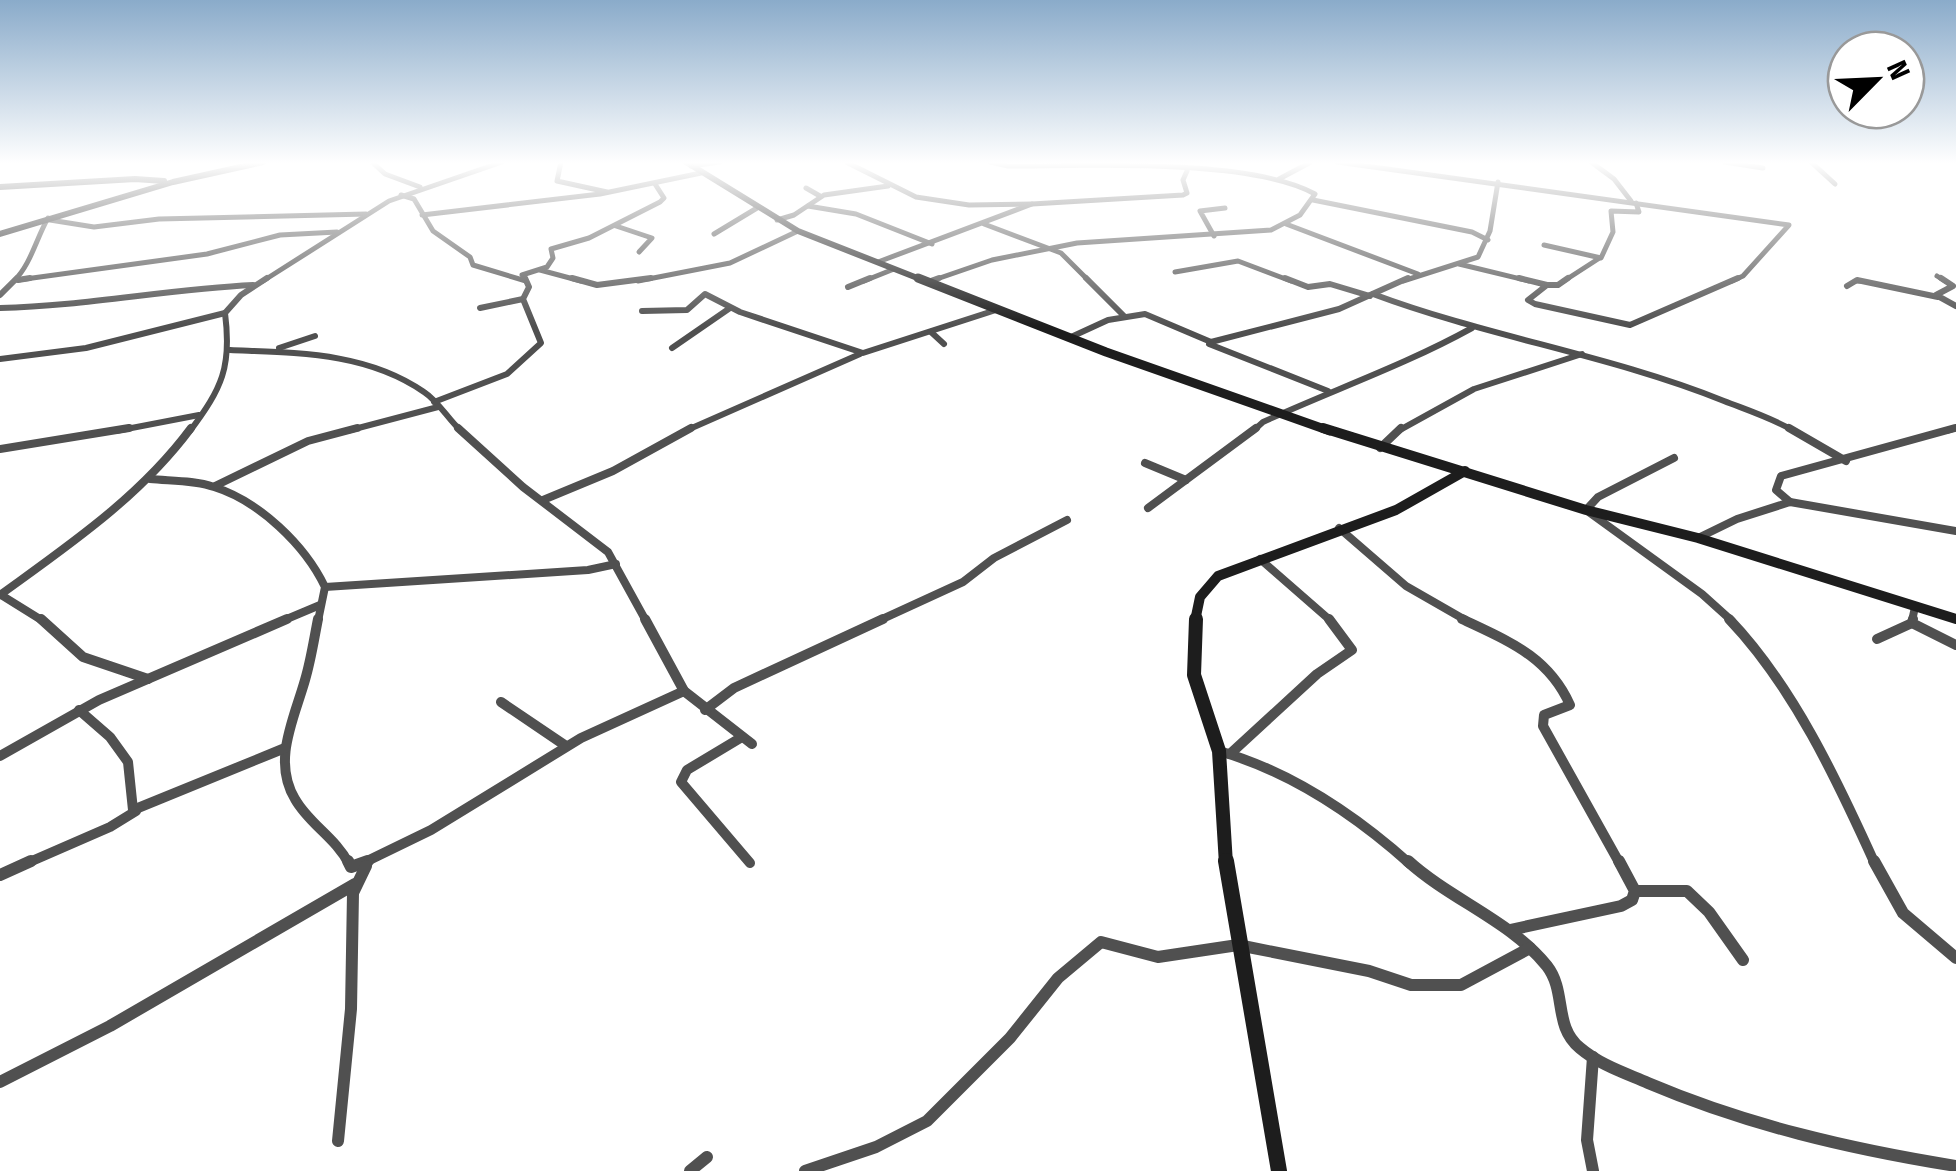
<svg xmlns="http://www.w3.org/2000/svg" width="1956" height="1171" font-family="'Fira Sans Condensed',sans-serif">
  <rect width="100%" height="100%" fill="#fff"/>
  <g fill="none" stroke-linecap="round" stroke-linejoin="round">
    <g stroke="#505050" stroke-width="5">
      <polyline points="372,162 385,174 420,187"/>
      <polyline points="561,162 557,181 607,192"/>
      <polyline points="846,162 916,197 969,205 1032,204"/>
      <polyline points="1337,162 1789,225 1743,276 1732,281"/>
      <polyline points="1591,162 1614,179 1631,201"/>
      <polyline points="1724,162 1763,168"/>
      <polyline points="1811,162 1835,184"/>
      <polyline points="691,166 720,162"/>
      <polyline points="1279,179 1311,162"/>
      <polyline points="806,188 820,196"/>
      <polyline points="401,195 414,199 433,231 470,257 473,265 526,281"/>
      <polyline points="1313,200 1472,232 1488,240"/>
      <polyline points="808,206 856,214 932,244"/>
      <polyline points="422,215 600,194 701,173"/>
      <polyline points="50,220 94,227 159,219 366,214"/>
      <polyline points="777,220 794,215 824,195 888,186"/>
      <polyline points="984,224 1061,253 1089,281"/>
      <polyline points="1286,224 1418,274"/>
      <polyline points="616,226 652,238 639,252"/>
      <polyline points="714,234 757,208"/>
      <polyline points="1214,236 1200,211 1225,208"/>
      <polyline points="1544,245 1601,258 1613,232 1611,211 1639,212 1636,203"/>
      <polyline points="878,262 1032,204 1183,195 1187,193 1183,180 1187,171"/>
      <polyline points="1459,264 1529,281"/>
      <polyline points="540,270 581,281"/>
      <polyline points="1175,272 1238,261 1291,281"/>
      <polyline points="522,275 547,267 553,258 551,249 589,238 660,202 664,198 655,184"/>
      <polyline points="1937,276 1945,281"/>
      <polyline points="18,280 207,254 280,235 337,232"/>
      <path d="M14 281C31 264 36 239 48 218"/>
      <polyline points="263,281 389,201 502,162"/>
      <polyline points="638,281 730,263 798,231"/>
      <polyline points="864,281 894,269"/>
      <path d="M931 281 992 260 1077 243 1271 230 1300 215 1315 194C1250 158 1086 166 1008 166L990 162"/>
      <polyline points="1403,281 1478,257 1490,231 1498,182"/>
      <polyline points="1564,281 1598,259"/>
      <polyline points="1856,281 1861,281"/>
    </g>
    <g stroke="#505050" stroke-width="6">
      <polyline points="572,278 597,285 651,278"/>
      <polyline points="1086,278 1124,316"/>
      <polyline points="1285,278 1308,287 1330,284 1370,296"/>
      <polyline points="1519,278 1547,285 1528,300 1535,304 1630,325 1738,278"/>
      <polyline points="1941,278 1953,286 1936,295 1956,306"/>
      <polyline points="18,280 30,278"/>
      <polyline points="928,282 939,278"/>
      <polyline points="1547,285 1558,285 1568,278"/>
      <polyline points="1847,286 1857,280 1938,297"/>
      <polyline points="848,287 870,278"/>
      <path d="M1373 294C1488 337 1610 355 1724 401 1747 410 1772 418 1794 431"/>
      <polyline points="0,295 17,278"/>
      <path d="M0 308C85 306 168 289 253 285"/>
      <polyline points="480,308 523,299"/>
      <polyline points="642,311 687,310 705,294 740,312 863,353 999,309"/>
      <polyline points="931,332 944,344"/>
      <polyline points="1071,337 1108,320 1145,314 1211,342 1339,309 1408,278"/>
      <polyline points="1209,344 1328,391"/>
      <polyline points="279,348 315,336"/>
      <polyline points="672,348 730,308"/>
      <path d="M230 350C297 353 366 352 424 392 438 401 448 419 461 431"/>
      <polyline points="0,359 86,348 225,313"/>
      <polyline points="434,402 507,374 541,343 523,299 529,287 525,278"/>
      <polyline points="116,431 199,415"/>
      <path d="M190 431C222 388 232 367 225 313L241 295 267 278"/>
      <polyline points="347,431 438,407"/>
      <polyline points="685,431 860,354"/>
      <path d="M1253 431 1263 422C1333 390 1405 365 1472 328"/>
      <polyline points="1398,431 1474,389 1582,354"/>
      <polyline points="1947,431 1956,428"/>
    </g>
    <g stroke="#505050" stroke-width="8">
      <polyline points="458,428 523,487 608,552 646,621"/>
      <polyline points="1789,428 1846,461"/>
      <polyline points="1380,448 1401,428"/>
      <polyline points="0,449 129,428"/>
      <polyline points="1674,458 1598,497 1586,510 1702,594 1732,621"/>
      <polyline points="1145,463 1186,480"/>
      <path d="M150 479C171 481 194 480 214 487 259 501 305 545 325 587L318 621"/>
      <polyline points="215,486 308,441 357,428"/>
      <polyline points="543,500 613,471 691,428"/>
      <polyline points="1790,502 1776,490 1781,476 1955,428"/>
      <polyline points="1148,508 1256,428"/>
      <polyline points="1339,528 1406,586 1467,621"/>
      <polyline points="1698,538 1737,519 1790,502 1956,531"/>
      <polyline points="1260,559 1331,621"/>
      <polyline points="325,587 588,570 616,564"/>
      <path d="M0 595C69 545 140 497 191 428"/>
      <polyline points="1,595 43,621"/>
      <polyline points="282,621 320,605"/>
      <polyline points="878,621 963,582 994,558 1067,520"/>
      <polyline points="1912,621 1915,607"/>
    </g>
    <g stroke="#505050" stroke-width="10">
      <polyline points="41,619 83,657 148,679"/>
      <path d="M318 619C314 639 311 660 305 680 294 719 272 761 295 799 309 824 336 838 349 864"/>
      <polyline points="645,619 684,691 752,744"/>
      <path d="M1462 619C1508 641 1548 656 1570 705L1544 715 1543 726 1620 864"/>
      <path d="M1729 619C1793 686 1837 780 1875 864"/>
      <polyline points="1913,619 1912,623 1956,645"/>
      <polyline points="1877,639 1912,623"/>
      <polyline points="501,702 566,746"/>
      <polyline points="79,710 110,737 128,762 133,810 285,748"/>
      <polyline points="705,710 734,688 883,619"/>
      <polyline points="742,737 687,770 681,782 750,863"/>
      <path d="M1219 751C1292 772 1354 814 1410 864"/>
      <polyline points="1230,754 1317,674 1352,650 1329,619"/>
      <polyline points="0,756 99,700 287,619"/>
      <polyline points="25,864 110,827 136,811"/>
      <polyline points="361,864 431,830 581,738 684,691"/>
    </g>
    <g stroke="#505050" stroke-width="12">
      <polyline points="348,861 351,867 368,861"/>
      <path d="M1408 861C1451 900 1511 921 1547 966 1567 992 1553 1026 1580 1048 1600 1065 1625 1073 1648 1083 1747 1125 1850 1149 1956 1166"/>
      <polyline points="1874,861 1903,913 1956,958"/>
      <polyline points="0,875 31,861"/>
      <polyline points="1635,891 1687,891 1709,912 1743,960"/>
      <polyline points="1510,930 1621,906 1632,900 1635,891 1619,861"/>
      <polyline points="1593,1057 1587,1140 1593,1171"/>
      <polyline points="0,1082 110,1026 355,884"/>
      <polyline points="338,1141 351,1009 353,893 366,866"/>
      <polyline points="690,1171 707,1157"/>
      <polyline points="805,1171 876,1147 927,1121 1010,1038 1058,978 1101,942 1158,957 1238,945 1369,971 1411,985 1461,985 1530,948"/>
    </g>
    <g stroke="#1d1d1d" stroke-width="6">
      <polyline points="686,162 798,231 925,281"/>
      <polyline points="0,187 135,179 164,181"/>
      <polyline points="0,234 173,182 263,162"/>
    </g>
    <polyline stroke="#1d1d1d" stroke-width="9" points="918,278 1106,352 1330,431"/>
    <g stroke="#1d1d1d" stroke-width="10">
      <polyline points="1323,428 1586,510 1698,538 1956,619"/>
      <polyline points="1195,621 1200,597 1218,576 1396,510 1465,471"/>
    </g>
    <polyline stroke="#1d1d1d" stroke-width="14" points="1196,619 1194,675 1219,751 1226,864"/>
    <polyline stroke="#1d1d1d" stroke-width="16" points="1226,861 1279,1171"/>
  </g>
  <linearGradient id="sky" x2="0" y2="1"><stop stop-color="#8aabca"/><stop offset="0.5" stop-color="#fff"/><stop offset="1" stop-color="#fff" stop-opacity="0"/></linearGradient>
  <rect width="1956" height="326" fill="url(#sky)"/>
  <g transform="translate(1876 80) rotate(66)"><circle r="48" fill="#ffffff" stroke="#999999" stroke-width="2.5"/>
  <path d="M0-8L18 38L0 25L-18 38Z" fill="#000000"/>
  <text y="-15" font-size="28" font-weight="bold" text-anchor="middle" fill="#000000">N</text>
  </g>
</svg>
